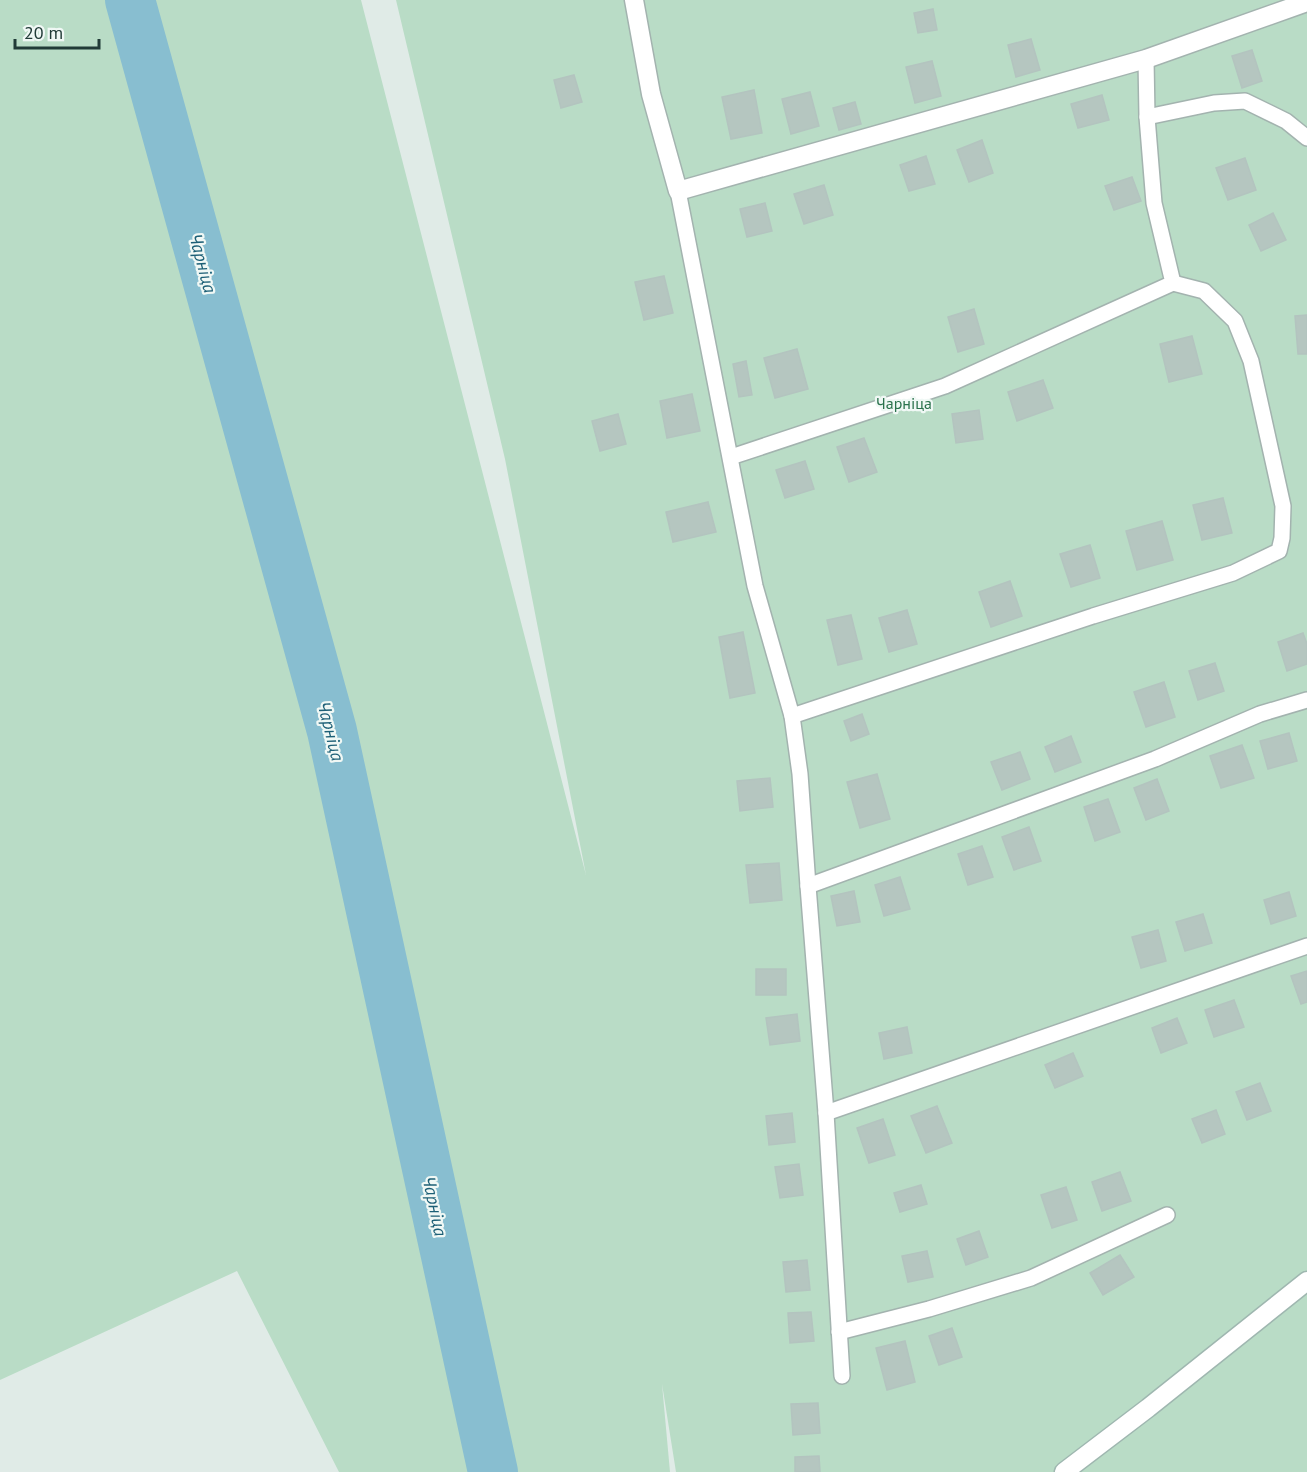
<svg xmlns="http://www.w3.org/2000/svg" width="1307" height="1472" font-family="'PT Sans',sans-serif">
  <rect width="100%" height="100%" fill="#e0ebe7"/>
  <polygon fill="#b9dcc6" points="0,0 361,0 586,875 505,459 396,0 1307,0 1307,1472 676,1472 662,1384 670,1472 339,1472 237,1271 0,1380"/>
  <g fill="none" stroke-linecap="round" stroke-linejoin="round">
    <polyline stroke="#88bed0" stroke-width="50" points="130,0 332,731 493,1472"/>
  </g>
  <g fill="#b5c6c0" stroke="#b3c4bf" stroke-width="1.5">
    <polygon points="933,9 937,30 918,33 914,13"/>
    <polygon points="1031,39 1040,70 1016,77 1008,45"/>
    <polygon points="1252,50 1262,81 1242,88 1232,56"/>
    <polygon points="932,61 941,96 915,103 906,67"/>
    <polygon points="574,75 582,102 561,108 554,80"/>
    <polygon points="754,90 762,133 731,139 722,97"/>
    <polygon points="810,92 819,126 791,134 782,99"/>
    <polygon points="1102,95 1109,120 1078,128 1071,104"/>
    <polygon points="855,102 861,124 839,130 833,108"/>
    <polygon points="982,140 993,173 969,182 957,150"/>
    <polygon points="926,156 935,184 909,191 900,165"/>
    <polygon points="1245,158 1256,190 1228,200 1216,168"/>
    <polygon points="1132,177 1141,201 1114,210 1105,186"/>
    <polygon points="824,185 833,215 804,224 794,194"/>
    <polygon points="765,203 772,231 747,237 740,209"/>
    <polygon points="1273,213 1286,240 1261,251 1249,225"/>
    <polygon points="664,276 673,313 644,320 635,282"/>
    <polygon points="974,309 984,344 958,352 948,317"/>
    <polygon points="1307,315 1307,354 1298,354 1295,316"/>
    <polygon points="1192,336 1202,374 1169,382 1160,344"/>
    <polygon points="797,349 808,389 775,398 764,358"/>
    <polygon points="746,361 752,395 739,397 733,364"/>
    <polygon points="1043,380 1053,408 1017,421 1008,392"/>
    <polygon points="692,394 700,431 667,438 660,401"/>
    <polygon points="979,410 983,439 956,443 952,414"/>
    <polygon points="618,414 626,444 600,451 592,421"/>
    <polygon points="864,438 877,472 849,482 837,447"/>
    <polygon points="805,461 814,489 785,498 776,470"/>
    <polygon points="1223,498 1232,533 1202,540 1193,505"/>
    <polygon points="708,502 716,532 673,542 666,512"/>
    <polygon points="1162,521 1173,560 1137,570 1126,531"/>
    <polygon points="1090,545 1100,578 1071,587 1060,554"/>
    <polygon points="1010,581 1022,616 991,627 979,592"/>
    <polygon points="907,610 917,644 889,652 879,618"/>
    <polygon points="851,615 862,659 838,665 827,620"/>
    <polygon points="743,632 755,693 730,698 719,637"/>
    <polygon points="1303,633 1307,644 1307,664 1287,671 1278,642"/>
    <polygon points="1215,663 1224,691 1198,700 1189,671"/>
    <polygon points="1164,682 1175,717 1146,727 1134,692"/>
    <polygon points="862,714 869,734 851,741 844,721"/>
    <polygon points="1289,733 1297,761 1268,769 1260,741"/>
    <polygon points="1071,736 1081,762 1055,772 1045,747"/>
    <polygon points="1242,745 1254,778 1221,788 1210,756"/>
    <polygon points="1020,752 1030,779 1002,790 991,762"/>
    <polygon points="877,774 890,819 860,828 847,782"/>
    <polygon points="770,778 773,807 740,811 737,781"/>
    <polygon points="1157,779 1169,811 1146,820 1134,788"/>
    <polygon points="1108,799 1120,832 1095,841 1084,807"/>
    <polygon points="1029,827 1041,861 1014,870 1002,837"/>
    <polygon points="982,846 993,877 968,885 958,854"/>
    <polygon points="779,863 782,900 750,903 746,865"/>
    <polygon points="900,877 910,909 884,916 875,885"/>
    <polygon points="854,891 860,922 837,926 831,896"/>
    <polygon points="1289,892 1296,916 1271,924 1264,900"/>
    <polygon points="1203,914 1212,943 1185,951 1176,922"/>
    <polygon points="1158,930 1166,961 1141,968 1132,937"/>
    <rect x="756" y="969" width="30" height="26"/>
    <polygon points="1307,971 1307,1002 1301,1004 1291,976"/>
    <polygon points="1234,1000 1244,1027 1214,1037 1205,1010"/>
    <polygon points="797,1014 800,1041 770,1045 766,1018"/>
    <polygon points="1177,1018 1187,1043 1161,1053 1152,1028"/>
    <polygon points="907,1027 912,1053 884,1059 879,1033"/>
    <polygon points="1073,1053 1083,1076 1055,1088 1045,1065"/>
    <polygon points="1260,1083 1271,1111 1247,1120 1236,1092"/>
    <polygon points="937,1106 952,1143 926,1153 911,1116"/>
    <polygon points="1216,1110 1225,1134 1202,1143 1192,1119"/>
    <polygon points="792,1113 795,1142 769,1145 766,1116"/>
    <polygon points="883,1119 895,1155 869,1163 857,1128"/>
    <polygon points="799,1164 803,1195 780,1198 775,1167"/>
    <polygon points="1120,1172 1131,1201 1102,1211 1092,1182"/>
    <polygon points="921,1185 927,1204 900,1212 894,1193"/>
    <polygon points="1066,1187 1077,1220 1052,1228 1041,1195"/>
    <polygon points="979,1231 988,1257 966,1265 957,1239"/>
    <polygon points="927,1251 933,1277 908,1282 902,1256"/>
    <polygon points="1120,1255 1134,1277 1103,1295 1090,1273"/>
    <polygon points="807,1260 810,1290 786,1292 783,1262"/>
    <polygon points="811,1312 814,1341 790,1343 788,1313"/>
    <polygon points="952,1328 962,1357 939,1365 929,1336"/>
    <polygon points="905,1341 915,1382 887,1390 876,1348"/>
    <polygon points="818,1403 820,1433 793,1435 791,1404"/>
    <polygon points="819,1456 820,1472 795,1472 795,1457"/>
  </g>
  <g fill="none" stroke-linecap="round" stroke-linejoin="round">
    <defs>
      <g id="lane">
        <polyline points="1147,117 1214,103 1245,101 1286,121 1307,138"/>
        <polyline points="678,191 755,586 792,716 800,774 808,886 826,1113 842,1376"/>
        <polyline points="731,457 945,386 1173,283 1154,203 1147,117 1146,59"/>
        <polyline points="792,716 1093,616 1233,573 1279,551 1282,538 1283,506 1251,361 1235,321 1204,291 1173,283"/>
        <polyline points="808,886 1155,759 1260,714 1307,700"/>
        <polyline points="826,1113 1307,946"/>
        <polyline points="839,1332 929,1309 1031,1278 1167,1215"/>
      </g>
      <polyline id="street" points="634,0 651,94 678,191 1146,59 1307,2"/>
      <polyline id="secondary" points="1064,1472 1148,1408 1307,1281"/>
    </defs>
    <use href="#lane" stroke="#a3b3af" stroke-width="18"/>
    <use href="#street" stroke="#a3b3af" stroke-width="21"/>
    <use href="#secondary" stroke="#9fb7b0" stroke-width="21"/>
    <use href="#lane" stroke="#fff" stroke-width="15"/>
    <use href="#street" stroke="#fff" stroke-width="18"/>
    <use href="#secondary" stroke="#fff" stroke-width="18"/>
  </g>
  <g text-anchor="middle" dominant-baseline="central" stroke-width="4.5" stroke-linejoin="round" paint-order="stroke">
    <g font-size="16" fill="#2b724d" stroke="#f0f8f5">
      <text x="904" y="403">Чарніца</text>
    </g>
    <g font-size="18" font-style="italic" fill="#1c5f76" stroke="#f0f8f5">
      <text transform="translate(203 263) rotate(75)">Чарніца</text>
      <text transform="translate(331 731) rotate(76)">Чарніца</text>
      <text transform="translate(435 1206) rotate(78)">Чарніца</text>
    </g>
  </g>
  <path d="M15 39v9h84v-9" fill="none" stroke="#213b37" stroke-width="3"/>
  <text x="24" y="39" font-size="18" fill="#213b37" stroke="#f0f8f5" stroke-width="4.5" paint-order="stroke">20 m</text>
</svg>
